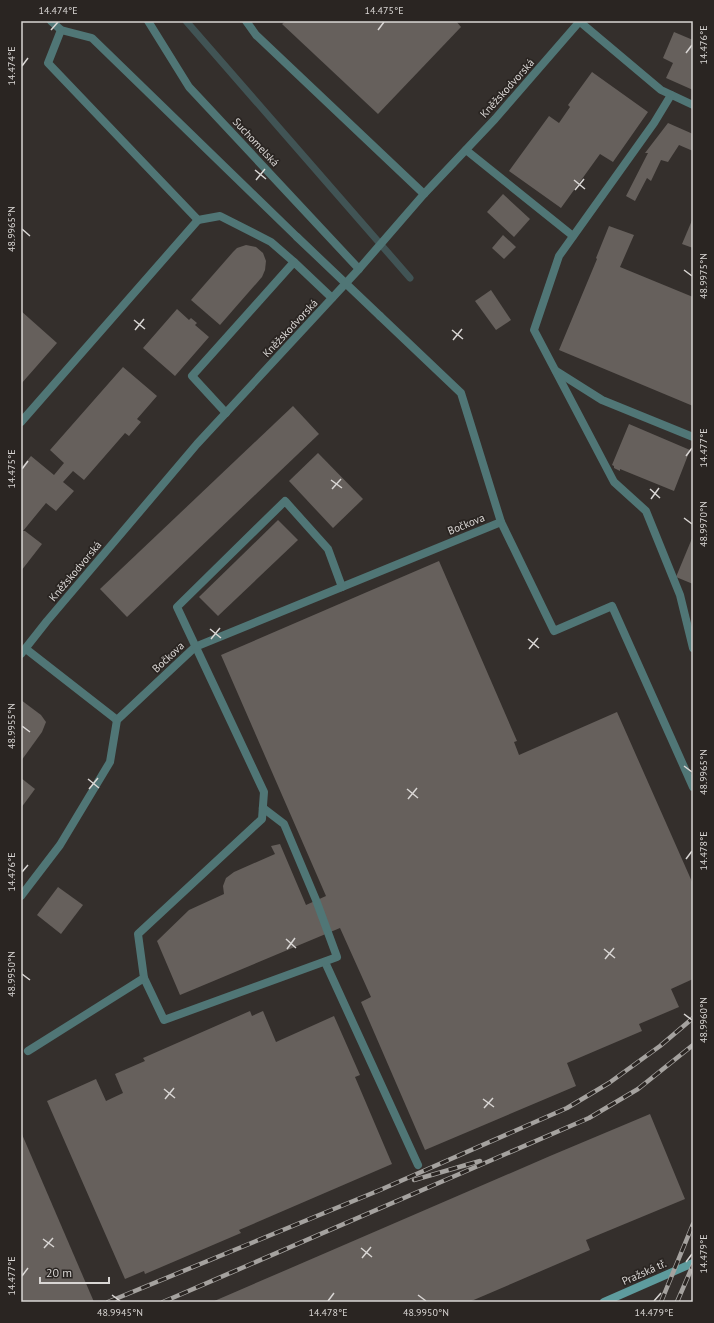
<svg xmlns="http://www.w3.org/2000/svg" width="714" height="1323" font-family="'PT Sans',sans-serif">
  <rect width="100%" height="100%" fill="#342f2c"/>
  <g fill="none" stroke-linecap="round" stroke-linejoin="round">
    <polyline stroke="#415455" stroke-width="7" points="186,21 410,278"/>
  </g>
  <g fill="#66605c">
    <polygon points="286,21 456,21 461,27 378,114 282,24"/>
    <polygon points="674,32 693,40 693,90 666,78 673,63 663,58"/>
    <polygon points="592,72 648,112 613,162 600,154 561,208 509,171 549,116 559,123 570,107 568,105"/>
    <polygon points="668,123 693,134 693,151 679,145 668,162 661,160 651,181 647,178 635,201 626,196 648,153 645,153"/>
    <polygon points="503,194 530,219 514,237 487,212"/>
    <polygon points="693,218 693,248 682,244"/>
    <polygon points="609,226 634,235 620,267 693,297 693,406 559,350 597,259 596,258"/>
    <polygon points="503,235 516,247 504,259 492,248"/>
    <polygon points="246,245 256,247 263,253 266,261 265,270 262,277 220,325 191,300 233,252 237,248"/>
    <polygon points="491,290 511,320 496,330 475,301"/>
    <polygon points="177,309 189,320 191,318 197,323 195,325 209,337 175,376 143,348"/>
    <polygon points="21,311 57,343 21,384"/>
    <polygon points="123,367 157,396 137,419 141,422 129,436 125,433 84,480 73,471 63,482 74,491 56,511 46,503 23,531 25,531 42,544 21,571 21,468 31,456 54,475 64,463 50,450"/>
    <polygon points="293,406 319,434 127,617 100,589"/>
    <polygon points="629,424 690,450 674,491 620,469 620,471 614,468 614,466 612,465"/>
    <polygon points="318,453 363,499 333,528 289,481"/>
    <polygon points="278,520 298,540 218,616 199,597"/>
    <polygon points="693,536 693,584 676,577"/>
    <polygon points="439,561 517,741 514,742 519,755 617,712 693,884 693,979 671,989 679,1007 639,1024 642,1031 567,1063 576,1086 425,1150 361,1002 371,997 340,928 180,995 157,941 189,910 224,894 223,886 226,878 234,872 275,854 271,846 280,844 306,905 326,896 221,655"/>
    <polygon points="21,700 41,715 46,722 42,732 21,761"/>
    <polygon points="21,778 35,789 21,808"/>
    <polygon points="58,887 83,905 61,934 37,915"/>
    <polygon points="250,1011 252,1016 263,1011 276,1042 334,1016 360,1075 355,1077 392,1164 239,1230 241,1233 145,1274 144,1271 125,1279 47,1101 96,1079 106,1101 123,1093 115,1074 145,1061 143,1058"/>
    <polygon points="650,1114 685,1199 586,1240 590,1250 469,1302 212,1302 550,1156"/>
    <polygon points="21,1132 91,1295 94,1302 21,1302"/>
  </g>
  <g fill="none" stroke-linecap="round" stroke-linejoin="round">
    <g stroke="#507676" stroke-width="8">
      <polyline points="51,21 61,30 92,38 297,237"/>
      <polyline points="246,21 256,35 424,194"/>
      <polyline points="579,21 661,90 693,105"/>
      <polyline points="61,30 48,63 198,220 220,216 271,242 294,262"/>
      <polyline points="671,95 654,123 559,256 534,330 614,482 646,511 680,595 693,648"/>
      <polyline points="466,150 573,236"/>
      <polyline points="380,316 461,393 501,522 554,631 612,606 693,787"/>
      <polyline points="556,371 602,400 693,437"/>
      <polyline points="226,413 192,376 294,262 332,298"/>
      <polyline points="21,422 198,220"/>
      <polyline points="26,649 117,720"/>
      <polyline points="21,896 60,845 110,762 117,720 195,647 501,522"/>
      <polyline points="325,962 418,1165"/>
      <polyline points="144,978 164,1020 337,957 316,900 284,824 263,808"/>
      <polyline points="28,1051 144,978 138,934 262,819 264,792 177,607 285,501 328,549 342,587"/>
    </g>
    <polyline stroke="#507676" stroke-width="8" points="148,21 189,87 359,269"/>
    <polyline stroke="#507676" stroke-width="8" points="21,654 47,621 197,444 359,269 424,194 495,119 580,21"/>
    <polyline stroke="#5e9c9e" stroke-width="8" points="604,1302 693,1263"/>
    <defs>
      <g id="rail">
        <polyline points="414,1180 480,1161"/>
        <polyline points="108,1302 380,1190 567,1108 609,1083 660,1046 693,1018"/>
        <polyline points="163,1302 589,1118 638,1089 693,1045"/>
        <polyline points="661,1302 693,1224"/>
        <polyline points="677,1302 693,1265"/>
      </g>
    </defs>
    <use href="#rail" stroke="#a5a29f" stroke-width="4.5"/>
    <use href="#rail" stroke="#2a2522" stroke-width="3" stroke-dasharray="9" stroke-linecap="butt"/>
    <polyline stroke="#507676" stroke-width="8" points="297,237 380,316"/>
  </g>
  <path fill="none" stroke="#d9d6d4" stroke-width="1.5" d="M51 30 58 22M378 30 384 22M686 53 692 45M22 66 28 58M255 170 266 179M256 180 265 169M574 180 585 189M575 190 584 179M22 229 30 236M684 270 692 276M134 320 145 329M135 330 144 319M452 330 463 339M453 340 462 329M686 456 692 448M22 469 28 461M331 480 342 488M332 489 341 479M650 489 660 498M651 499 659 488M684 518 692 524M210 629 221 638M211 639 220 628M528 639 539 648M529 649 538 638M22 726 30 732M684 766 692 772M88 779 99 788M89 789 98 778M407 789 418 798M408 799 417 788M686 859 692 851M22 872 28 865M286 939 296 948M287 949 295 938M604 949 615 958M605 959 614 948M22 974 30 980M684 1014 692 1020M164 1089 175 1098M165 1099 174 1088M483 1099 494 1107M484 1108 493 1098M43 1239 54 1247M44 1248 53 1238M361 1248 372 1257M362 1258 371 1247M686 1262 692 1254M22 1276 28 1268M112 1295 120 1301M418 1295 426 1301M328 1301 334 1293M654 1301 661 1293"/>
  <g text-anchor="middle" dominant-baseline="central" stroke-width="3.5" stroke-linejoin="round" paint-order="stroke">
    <g font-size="11" fill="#d9d6d4" stroke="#2a2522">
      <text transform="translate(507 88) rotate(-48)">Kněžskodvorská</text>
      <text transform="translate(256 142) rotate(47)">Suchomelská</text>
      <text transform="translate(290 328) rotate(-47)">Kněžskodvorská</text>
      <text transform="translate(466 524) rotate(-22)">Bočkova</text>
      <text transform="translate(75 571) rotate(-50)">Kněžskodvorská</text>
      <text transform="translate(168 657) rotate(-43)">Bočkova</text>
      <text transform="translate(644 1272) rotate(-24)">Pražská tř.</text>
    </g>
  </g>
  <rect width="714" height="1323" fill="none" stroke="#2a2522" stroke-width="44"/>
  <path d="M40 1277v6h69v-6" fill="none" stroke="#d9d6d4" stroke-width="2"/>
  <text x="46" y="1277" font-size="12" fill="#d9d6d4" stroke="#2a2522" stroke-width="3" paint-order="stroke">20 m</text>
  <rect x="22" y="22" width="670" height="1279" fill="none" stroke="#d9d6d4" stroke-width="1.5"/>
  <g font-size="10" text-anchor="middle" fill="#d9d6d4">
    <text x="58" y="14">14.474°E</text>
    <text x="384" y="14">14.475°E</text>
    <text transform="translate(703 45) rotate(-90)" y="4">14.476°E</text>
    <text transform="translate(11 66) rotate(-90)" y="4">14.474°E</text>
    <text transform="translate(11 229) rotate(-90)" y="4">48.9965°N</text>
    <text transform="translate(703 276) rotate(-90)" y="4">48.9975°N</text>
    <text transform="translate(703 448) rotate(-90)" y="4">14.477°E</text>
    <text transform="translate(11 469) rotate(-90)" y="4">14.475°E</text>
    <text transform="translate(703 524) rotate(-90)" y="4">48.9970°N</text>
    <text transform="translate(11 726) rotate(-90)" y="4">48.9955°N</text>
    <text transform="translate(703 772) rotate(-90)" y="4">48.9965°N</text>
    <text transform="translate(703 851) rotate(-90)" y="4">14.478°E</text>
    <text transform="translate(11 872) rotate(-90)" y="4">14.476°E</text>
    <text transform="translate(11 974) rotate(-90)" y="4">48.9950°N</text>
    <text transform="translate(703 1020) rotate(-90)" y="4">48.9960°N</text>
    <text transform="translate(703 1254) rotate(-90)" y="4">14.479°E</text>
    <text transform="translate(11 1276) rotate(-90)" y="4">14.477°E</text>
    <text x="120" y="1316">48.9945°N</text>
    <text x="328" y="1316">14.478°E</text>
    <text x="426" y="1316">48.9950°N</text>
    <text x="654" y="1316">14.479°E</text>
  </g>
</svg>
